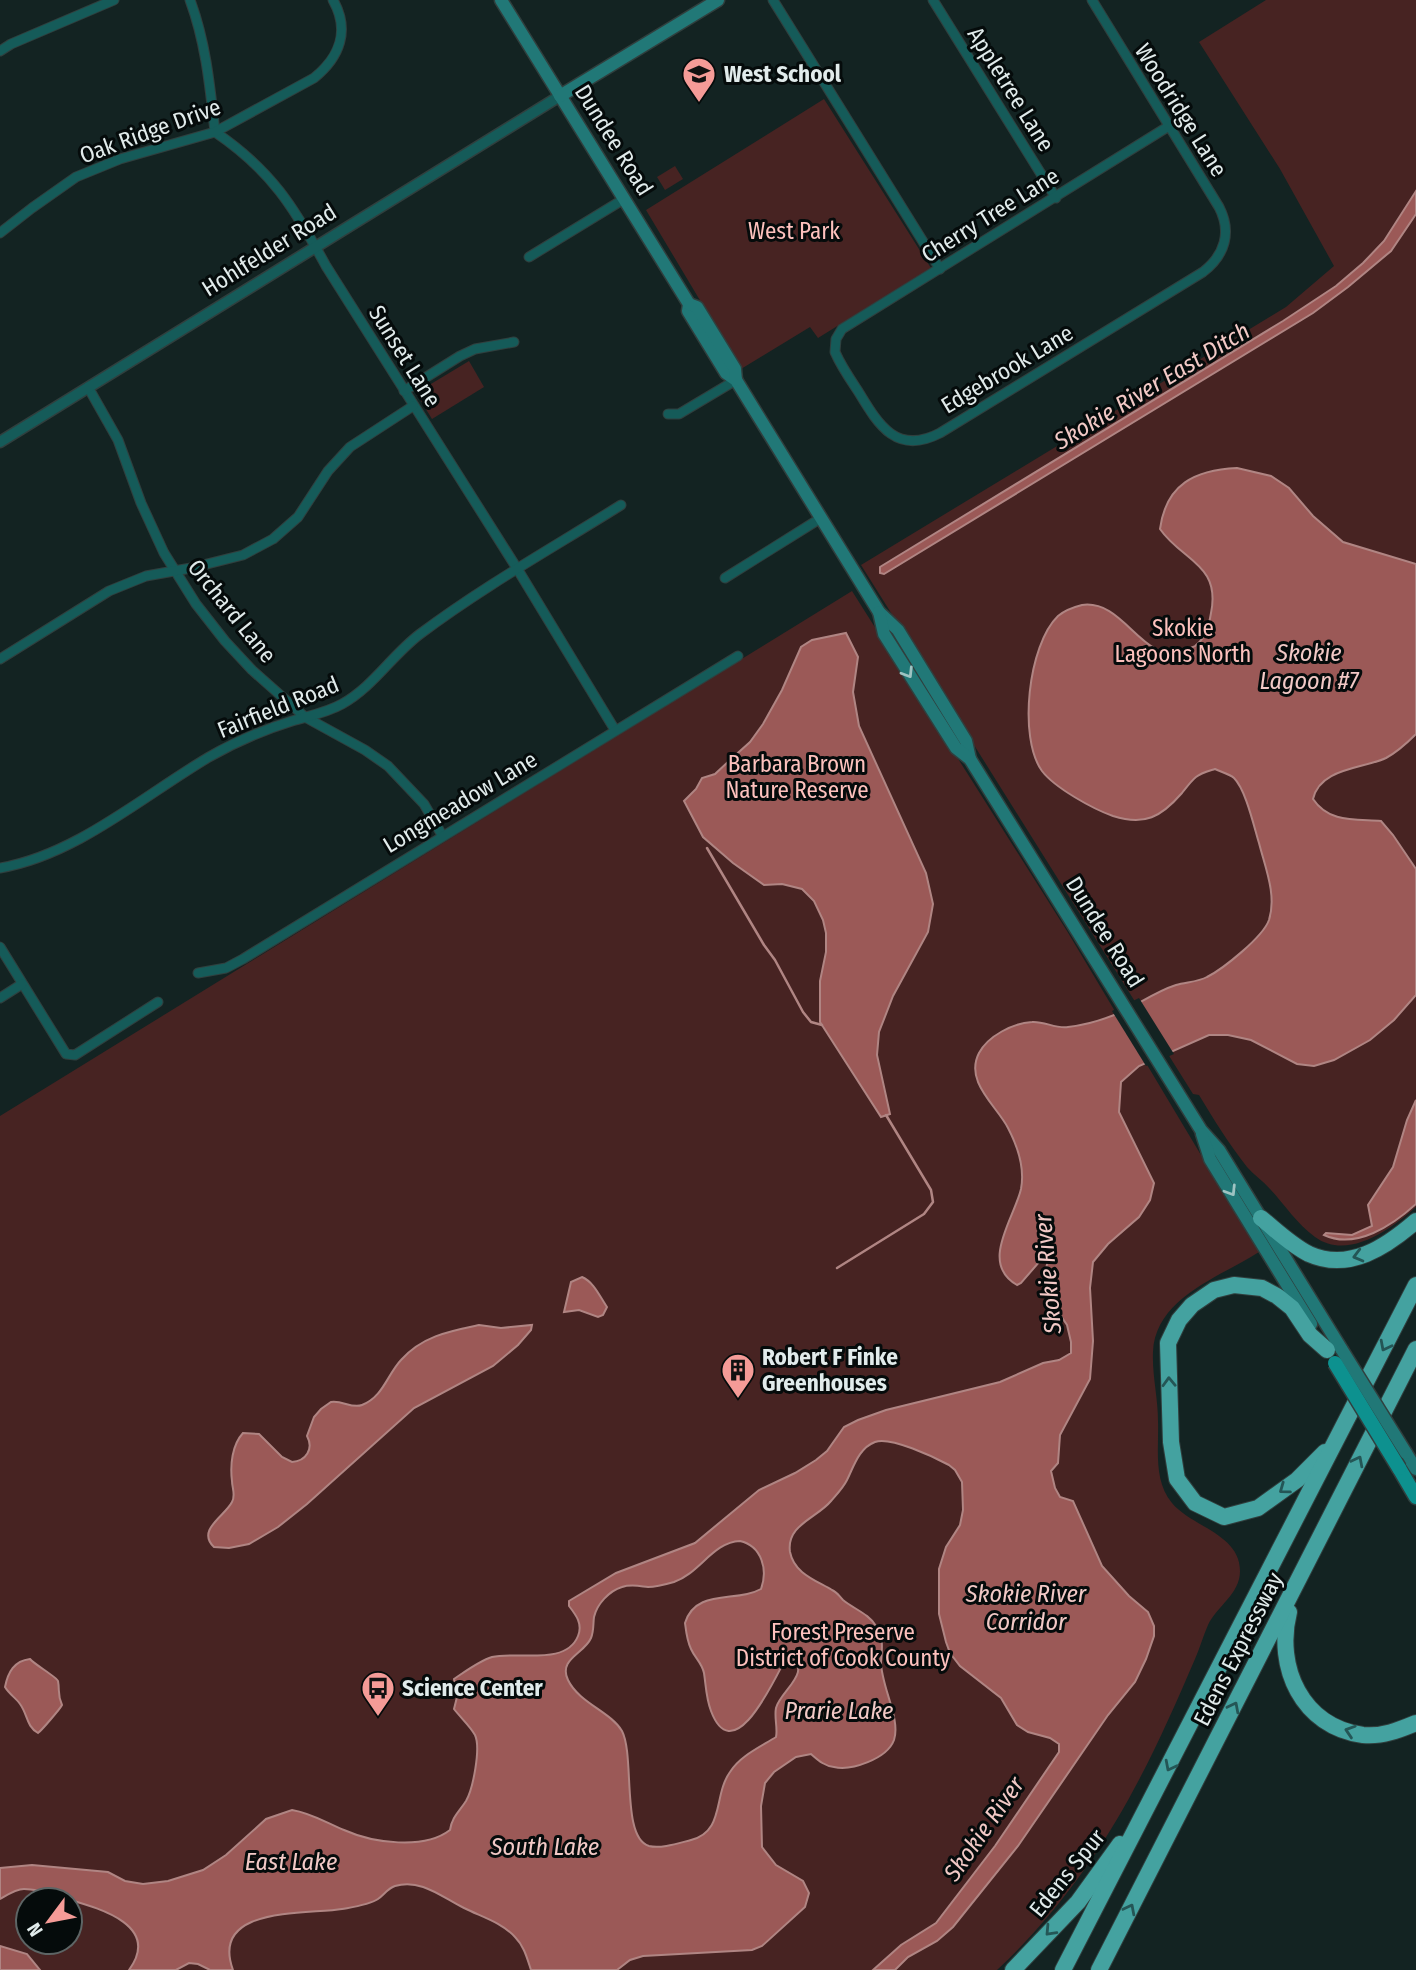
<svg xmlns="http://www.w3.org/2000/svg" width="1416" height="1970" font-family="'Fira Sans Condensed',sans-serif">
  <rect width="100%" height="100%" fill="#132322"/>
  <g fill="#472322" fill-rule="evenodd">
    <path d="M1266 0H1416V1199L1402 1210 1354 1237H1327C1360 1245 1392 1226 1416 1204V1207C1391 1229 1348 1261 1315 1237 1297 1224 1285 1205 1270 1189 1263 1181 1254 1175 1247 1167 1229 1144 1214 1120 1199 1095L1193 1094 861 565 1286 307 1334 266 1280 169 1199 42Z"/>
    <polygon points="824,99 931,268 818,338 810,327 741,369 646,210"/>
    <polygon points="675,166 683,179 665,190 657,177"/>
    <polygon points="469,361 484,387 432,419 416,393"/>
    <path d="M852 591 1067 931 1259 1252C1220 1277 1155 1298 1153 1352 1152 1375 1158 1398 1158 1421 1159 1448 1153 1480 1172 1503 1192 1527 1240 1534 1240 1571 1240 1594 1217 1606 1208 1625 1203 1636 1200 1648 1195 1659 1176 1703 1157 1747 1134 1789 1099 1855 1052 1919 997 1970H0V1116ZM28 1900H70V1942H28Z"/>
  </g>
  <g fill="#9b5957" stroke="#b08583" stroke-width="2" fill-rule="evenodd">
    <polygon points="1416,191 1416,214 1391,251 1348,287 1313,313 884,574 880,573 880,567 1283,321 1336,286 1363,263 1384,241"/>
    <path d="M1237 468 1271 476 1289 488 1313 516 1343 542 1416 564V734C1407 743 1397 752 1386 758 1362 769 1320 768 1313 799 1329 823 1355 819 1381 821L1393 835 1416 869V995L1394 1020 1370 1040 1334 1060 1314 1066 1297 1064 1251 1040 1228 1035H1209L1139 1066 1121 1082 1119 1112 1154 1183 1150 1200 1139 1217 1108 1244 1093 1262 1090 1288 1093 1341 1090 1379 1060 1435 1058 1463 1051 1471 1055 1488 1060 1497 1073 1501 1102 1566 1129 1596 1148 1612 1154 1626V1636L1146 1659 1135 1682 1108 1715 1018 1846 953 1927 937 1941 908 1957 895 1970H873L901 1945 936 1923 995 1846 1059 1752V1744L1050 1738 1028 1732 1017 1725 1001 1698 960 1666 950 1653 946 1642 939 1614V1569L946 1547 960 1525 963 1510 962 1482 955 1470 949 1465C934 1457 890 1436 875 1442 859 1448 854 1466 847 1480 843 1488 837 1494 831 1501 817 1518 786 1525 790 1552 794 1573 815 1580 832 1590 837 1592 839 1596 843 1600 854 1609 869 1614 876 1626 884 1639 882 1648 881 1662 881 1686 901 1719 894 1740 887 1759 851 1771 834 1767 824 1766 818 1760 811 1754L796 1757 774 1772 765 1783 761 1806 762 1847 776 1865 803 1881 809 1893 805 1907 762 1946 752 1950 643 1956 630 1960 617 1970H531C527 1958 524 1946 515 1937 501 1922 482 1917 464 1908 443 1898 421 1878 395 1886 388 1888 384 1895 378 1899 369 1905 353 1907 342 1909 308 1915 209 1905 233 1970H210L198 1964 189 1963 176 1970H129C162 1925 98 1908 67 1899 54 1895 38 1889 24 1889 16 1889 7 1895 0 1899V1868L32 1865 108 1872 125 1881 143 1884 168 1881 203 1870 226 1855 266 1819 292 1810C311 1813 327 1823 344 1830 373 1843 424 1850 450 1830 452 1817 459 1812 466 1801 473 1789 481 1748 475 1735 470 1726 460 1717 454 1709L457 1697 454 1679C466 1671 479 1661 492 1657 518 1651 566 1666 578 1636 583 1624 576 1615 569 1606V1601L616 1573 695 1543 759 1490 795 1473 816 1460 827 1451 844 1427 858 1420 886 1410 1000 1382 1043 1363 1059 1360 1071 1353V1342L1067 1325 1045 1293 1044 1278 1049 1255 1046 1254 1021 1283 1017 1285C979 1263 1014 1219 1021 1189 1025 1168 1018 1147 1008 1128 997 1106 964 1082 979 1053 988 1036 1013 1023 1032 1022 1044 1021 1056 1029 1068 1027 1086 1025 1108 1018 1124 1011 1142 1002 1157 991 1176 985 1186 982 1198 982 1207 977 1223 969 1263 937 1269 920 1277 895 1265 867 1259 843 1254 827 1246 790 1234 778 1230 774 1221 772 1215 769 1209 771 1201 773 1196 777 1191 781 1186 788 1182 793 1161 817 1145 826 1113 816 1093 809 1055 788 1042 771 1018 738 1028 645 1058 616 1064 611 1074 607 1082 605 1124 599 1142 664 1181 651 1185 649 1192 648 1195 646 1206 638 1209 625 1211 613 1221 564 1182 561 1160 529 1166 484 1195 470 1237 468ZM740 1541C762 1546 768 1570 761 1589 736 1603 696 1588 685 1623 686 1631 687 1641 691 1649 695 1658 702 1663 704 1673 706 1686 706 1698 711 1711 734 1772 776 1676 787 1656 816 1670 780 1691 776 1708 774 1718 778 1728 776 1737 760 1747 740 1756 730 1772 713 1796 725 1831 691 1840 679 1843 661 1849 649 1846 621 1838 635 1756 622 1731 611 1712 579 1703 568 1680 558 1659 584 1654 591 1638 594 1631 593 1624 594 1617 597 1604 609 1591 622 1587 631 1584 639 1586 648 1587 656 1587 667 1584 674 1582 700 1573 713 1542 740 1541Z"/>
    <polygon points="846,633 858,657 853,692 859,726 926,873 933,904 928,932 893,996 879,1032 877,1055 890,1114 881,1117 820,1022 820,981 826,952 826,933 823,920 814,901 802,889 782,884 764,885 733,863 703,837 684,801 696,789 702,778 715,774 730,760 750,742 763,724 782,690 801,647 812,640"/>
    <path d="M1416 1100V1204C1393 1225 1356 1250 1324 1235L1326 1233 1352 1235 1372 1226 1368 1205 1393 1167 1407 1120Z"/>
    <path d="M582 1277C594 1282 600 1297 607 1307L603 1315 598 1317 579 1310 564 1312 571 1282Z"/>
    <path d="M479 1325 501 1328 532 1325 531 1330 518 1345 493 1366 414 1408 307 1504 278 1527 249 1544 229 1548 214 1547C196 1530 225 1516 232 1502 236 1495 232 1488 232 1481 230 1465 232 1445 243 1433L259 1434 282 1457 292 1462C306 1461 314 1449 307 1436L314 1417 321 1409 331 1402C342 1400 352 1409 362 1405 383 1397 387 1375 401 1360 422 1336 450 1331 479 1325Z"/>
    <path d="M30 1659C35 1665 57 1677 58 1681 60 1691 57 1694 62 1705 60 1709 41 1731 38 1733 26 1726 28 1715 20 1704 16 1698 9 1694 5 1687 8 1672 14 1661 30 1659Z"/>
    <polygon points="0,1946 27,1954 40,1970 0,1970"/>
  </g>
  <polygon fill="#132322" points="1139,998 1174,1054 1146,1066 1112,1011"/>
  <g fill="none" stroke-linecap="round" stroke-linejoin="round">
    <g stroke="#b08583" stroke-width="2.5">
      <polyline points="707,848 764,945 775,960 803,1012 811,1022 822,1025"/>
      <polyline points="837,1268 924,1214 933,1202 931,1190 886,1115"/>
    </g>
    <defs>
      <g id="minor">
        <path d="M190 0C206 43 210 87 215 132 271 170 294 207 326 266L518 570 615 730"/>
        <polyline points="773,0 940,269"/>
        <polyline points="933,0 1056,198"/>
        <path d="M1092 0 1219 207C1232 232 1225 255 1203 272L940 433C896 456 878 424 858 391 850 379 841 366 835 352L836 339 842 329 1169 126"/>
        <polyline points="0,51 11,44 114,0"/>
        <path d="M0 233 32 208 76 177 120 159 215 132 314 78C340 57 350 30 333 0"/>
        <polyline points="529,257 624,199"/>
        <polyline points="88,387 118,440 141,503 164,553 196,604 225,641 252,670 305,717 365,750 388,766 424,804 442,835"/>
        <polyline points="404,391 460,356 475,349 514,342"/>
        <polyline points="668,414 679,414 736,380"/>
        <polyline points="725,578 821,518"/>
        <polyline points="0,659 109,591 146,576 191,568 243,555 273,539 298,517 328,471 350,447 413,406"/>
        <path d="M0 868C76 855 143 796 209 757 235 742 263 730 292 721 308 716 326 713 342 704 373 687 392 655 420 634 484 586 554 547 621 505"/>
        <polyline points="0,947 66,1054 75,1055 158,1002"/>
        <polyline points="198,973 226,968 243,959 738,656"/>
        <polyline points="0,998 22,984"/>
      </g>
      <polyline id="tertiary" points="0,442 560,96"/>
      <g id="secondary">
        <polyline points="501,0 689,304 688,311 726,373 736,380 879,612 898,630 966,741 970,759"/>
        <polyline points="560,96 718,0"/>
        <polyline points="689,304 697,307 735,369 736,380"/>
        <polyline points="879,612 884,634 956,748 970,759 1201,1130 1219,1150 1342,1350"/>
        <polyline points="1202,1134 1210,1159 1311,1324"/>
        <polyline points="1406,1453 1416,1469"/>
      </g>
      <polyline id="primary" points="1399,1468 1416,1497"/>
      <g id="motorway">
        <path d="M1261 1218C1276 1230 1291 1245 1309 1254 1349 1272 1386 1247 1416 1221"/>
        <polyline points="1325,1452 1297,1480 1258,1508 1224,1517 1195,1503 1177,1479 1171,1442 1168,1343 1179,1320 1192,1305 1214,1290 1234,1285 1262,1288 1277,1296 1292,1308 1310,1335 1327,1350"/>
        <path d="M1289 1612C1275 1667 1302 1727 1363 1735 1382 1737 1399 1730 1416 1723"/>
        <polyline points="1013,1970 1078,1902 1120,1844"/>
        <polyline points="1063,1970 1416,1285"/>
        <polyline points="1099,1970 1416,1349"/>
      </g>
    </defs>
    <use href="#minor" stroke="#303f3e" stroke-width="11"/>
    <use href="#tertiary" stroke="#303f3e" stroke-width="13"/>
    <use href="#secondary" stroke="#303f3e" stroke-width="15"/>
    <use href="#primary" stroke="#303f3e" stroke-width="17"/>
    <use href="#motorway" stroke="#303f3e" stroke-width="18"/>
    <use href="#minor" stroke="#155b59" stroke-width="9"/>
    <use href="#tertiary" stroke="#155b59" stroke-width="10"/>
    <use href="#secondary" stroke="#217877" stroke-width="12"/>
    <use href="#primary" stroke="#0d918f" stroke-width="14"/>
    <use href="#motorway" stroke="#44a2a0" stroke-width="16"/>
    <defs>
      <polyline id="secondary-bridge" points="1342,1350 1406,1453"/>
      <polyline id="primary-bridge" points="1335,1363 1399,1468"/>
    </defs>
    <use href="#secondary-bridge" stroke="#303f3e" stroke-width="15" stroke-linecap="butt"/>
    <use href="#primary-bridge" stroke="#303f3e" stroke-width="17" stroke-linecap="butt"/>
    <use href="#secondary-bridge" stroke="#217877" stroke-width="12"/>
    <use href="#primary-bridge" stroke="#0d918f" stroke-width="14"/>
  </g>
  <defs><path id="oneway-chevron" d="M-2-3.5L2.5 0L-2 3.5" fill="none" stroke-width="1.6" stroke-linecap="round" stroke-linejoin="round" transform="scale(1.75)"/></defs>
  <g stroke="#9ec3c2">
    <use href="#oneway-chevron" transform="translate(908 673) rotate(58)"/>
    <use href="#oneway-chevron" transform="translate(1231 1191) rotate(58)"/>
  </g>
  <g stroke="#245656">
    <use href="#oneway-chevron" transform="translate(1358 1256) rotate(165)"/>
    <use href="#oneway-chevron" transform="translate(1385 1346) rotate(117)"/>
    <use href="#oneway-chevron" transform="translate(1169 1382) rotate(-92)"/>
    <use href="#oneway-chevron" transform="translate(1358 1461) rotate(-63)"/>
    <use href="#oneway-chevron" transform="translate(1284 1489) rotate(144)"/>
    <use href="#oneway-chevron" transform="translate(1234 1707) rotate(-63)"/>
    <use href="#oneway-chevron" transform="translate(1350 1731) rotate(-162)"/>
    <use href="#oneway-chevron" transform="translate(1170 1766) rotate(117)"/>
    <use href="#oneway-chevron" transform="translate(1130 1909) rotate(-63)"/>
    <use href="#oneway-chevron" transform="translate(1050 1931) rotate(133)"/>
  </g>
  <defs>
    <symbol id="school-pin" viewBox="-11 -11 22 30"><path d="M0 17L-7.5 6A9.5 9.5 0 1 1 7.5 6Z" fill="#f59b97" stroke="#050b0b"/><path d="M0-5L7-2L0 1L-7-2ZM-4 1L0 2.5L4 1V4Q0 6-4 4Z" fill="#111"/></symbol>
    <symbol id="building-pin" viewBox="-11 -11 22 30"><path d="M0 17L-7.5 6A9.5 9.5 0 1 1 7.5 6Z" fill="#f59b97" stroke="#050b0b"/><path d="M-4-6H4V6H1V3H-1V6H-4ZM-2.5-4.3h1.7v1.8h-1.7ZM.8-4.3h1.7v1.8H.8ZM-2.5-1h1.7V.8h-1.7ZM.8-1h1.7V.8H.8Z" fill="#111"/></symbol>
    <symbol id="bus-pin" viewBox="-11 -11 22 30"><path d="M0 17L-7.5 6A9.5 9.5 0 1 1 7.5 6Z" fill="#f59b97" stroke="#050b0b"/><path d="M-5-6H5V4H4V6H2V4H-2V6H-4V4H-5ZM-3.5-4V0h7V-4ZM-3.5 1.2v1.5H-2V1.2ZM2 1.2v1.5H3.5V1.2Z" fill="#111"/></symbol>
  </defs>
  <g fill-rule="evenodd">
    <use href="#school-pin" x="680" y="55" width="38" height="52"/>
    <use href="#building-pin" x="719" y="1351" width="38" height="52"/>
    <use href="#bus-pin" x="359" y="1669" width="38" height="52"/>
  </g>
  <g text-anchor="middle" dominant-baseline="central" stroke-width="6" stroke-linejoin="round" paint-order="stroke">
    <g font-size="23" font-weight="bold" fill="#e1ebeb" stroke="#050b0b" text-anchor="start">
      <text x="724" y="74">West School</text>
      <text x="762" y="1357">Robert F Finke<tspan x="762" dy="26">Greenhouses</tspan></text>
      <text x="402" y="1688">Science Center</text>
    </g>
    <g font-size="23" fill="#e1ebeb" stroke="#050b0b">
      <text transform="translate(1011 89) rotate(58)">Appletree Lane</text>
      <text transform="translate(1181 110) rotate(58)">Woodridge Lane</text>
      <text transform="translate(150 131) rotate(-20)">Oak Ridge Drive</text>
      <text transform="translate(614 140) rotate(58)">Dundee Road</text>
      <text transform="translate(990 215) rotate(-32)">Cherry Tree Lane</text>
      <text transform="translate(269 250) rotate(-32)">Hohlfelder Road</text>
      <text transform="translate(405 356) rotate(58)">Sunset Lane</text>
      <text transform="translate(1007 369) rotate(-31)">Edgebrook Lane</text>
      <text transform="translate(232 611) rotate(51)">Orchard Lane</text>
      <text transform="translate(278 707) rotate(-22)">Fairfield Road</text>
      <text transform="translate(460 802) rotate(-31)">Longmeadow Lane</text>
      <text transform="translate(1105 932) rotate(58)">Dundee Road</text>
      <text transform="translate(1238 1649) rotate(-63)">Edens Expressway</text>
      <text transform="translate(1067 1873) rotate(-51)">Edens Spur</text>
    </g>
    <g font-size="23" fill="#fdc1bd" stroke="#050b0b">
      <text x="794" y="231">West Park</text>
      <text x="1183" y="628">Skokie<tspan x="1183" dy="26">Lagoons North</tspan></text>
      <text x="797" y="764">Barbara Brown<tspan x="797" dy="26">Nature Reserve</tspan></text>
      <text x="843" y="1632">Forest Preserve<tspan x="843" dy="26">District of Cook County</tspan></text>
    </g>
    <g font-size="24" font-style="italic" fill="#f2c9c6" stroke="#050b0b">
      <text transform="translate(1152 386) rotate(-31)">Skokie River East Ditch</text>
      <text x="1309" y="653">Skokie<tspan x="1309" dy="28">Lagoon #7</tspan></text>
      <text transform="translate(1048 1274) rotate(-95)">Skokie River</text>
      <text x="1026" y="1594">Skokie River<tspan x="1026" dy="28">Corridor</tspan></text>
      <text x="839" y="1711">Prarie Lake</text>
      <text transform="translate(984 1829) rotate(-55)">Skokie River</text>
      <text x="545" y="1847">South Lake</text>
      <text x="291" y="1862">East Lake</text>
    </g>
  </g>
  <g transform="translate(49 1921) rotate(238)"><circle r="33" fill="#050b0b" stroke="#5d6565" stroke-width="2"/>
  <path d="M0-5L12 26L0 18L-12 26Z" fill="#f59b97"/>
  <text y="-10" font-size="19" font-weight="bold" text-anchor="middle" fill="#e1ebeb">N</text>
  </g>
</svg>
